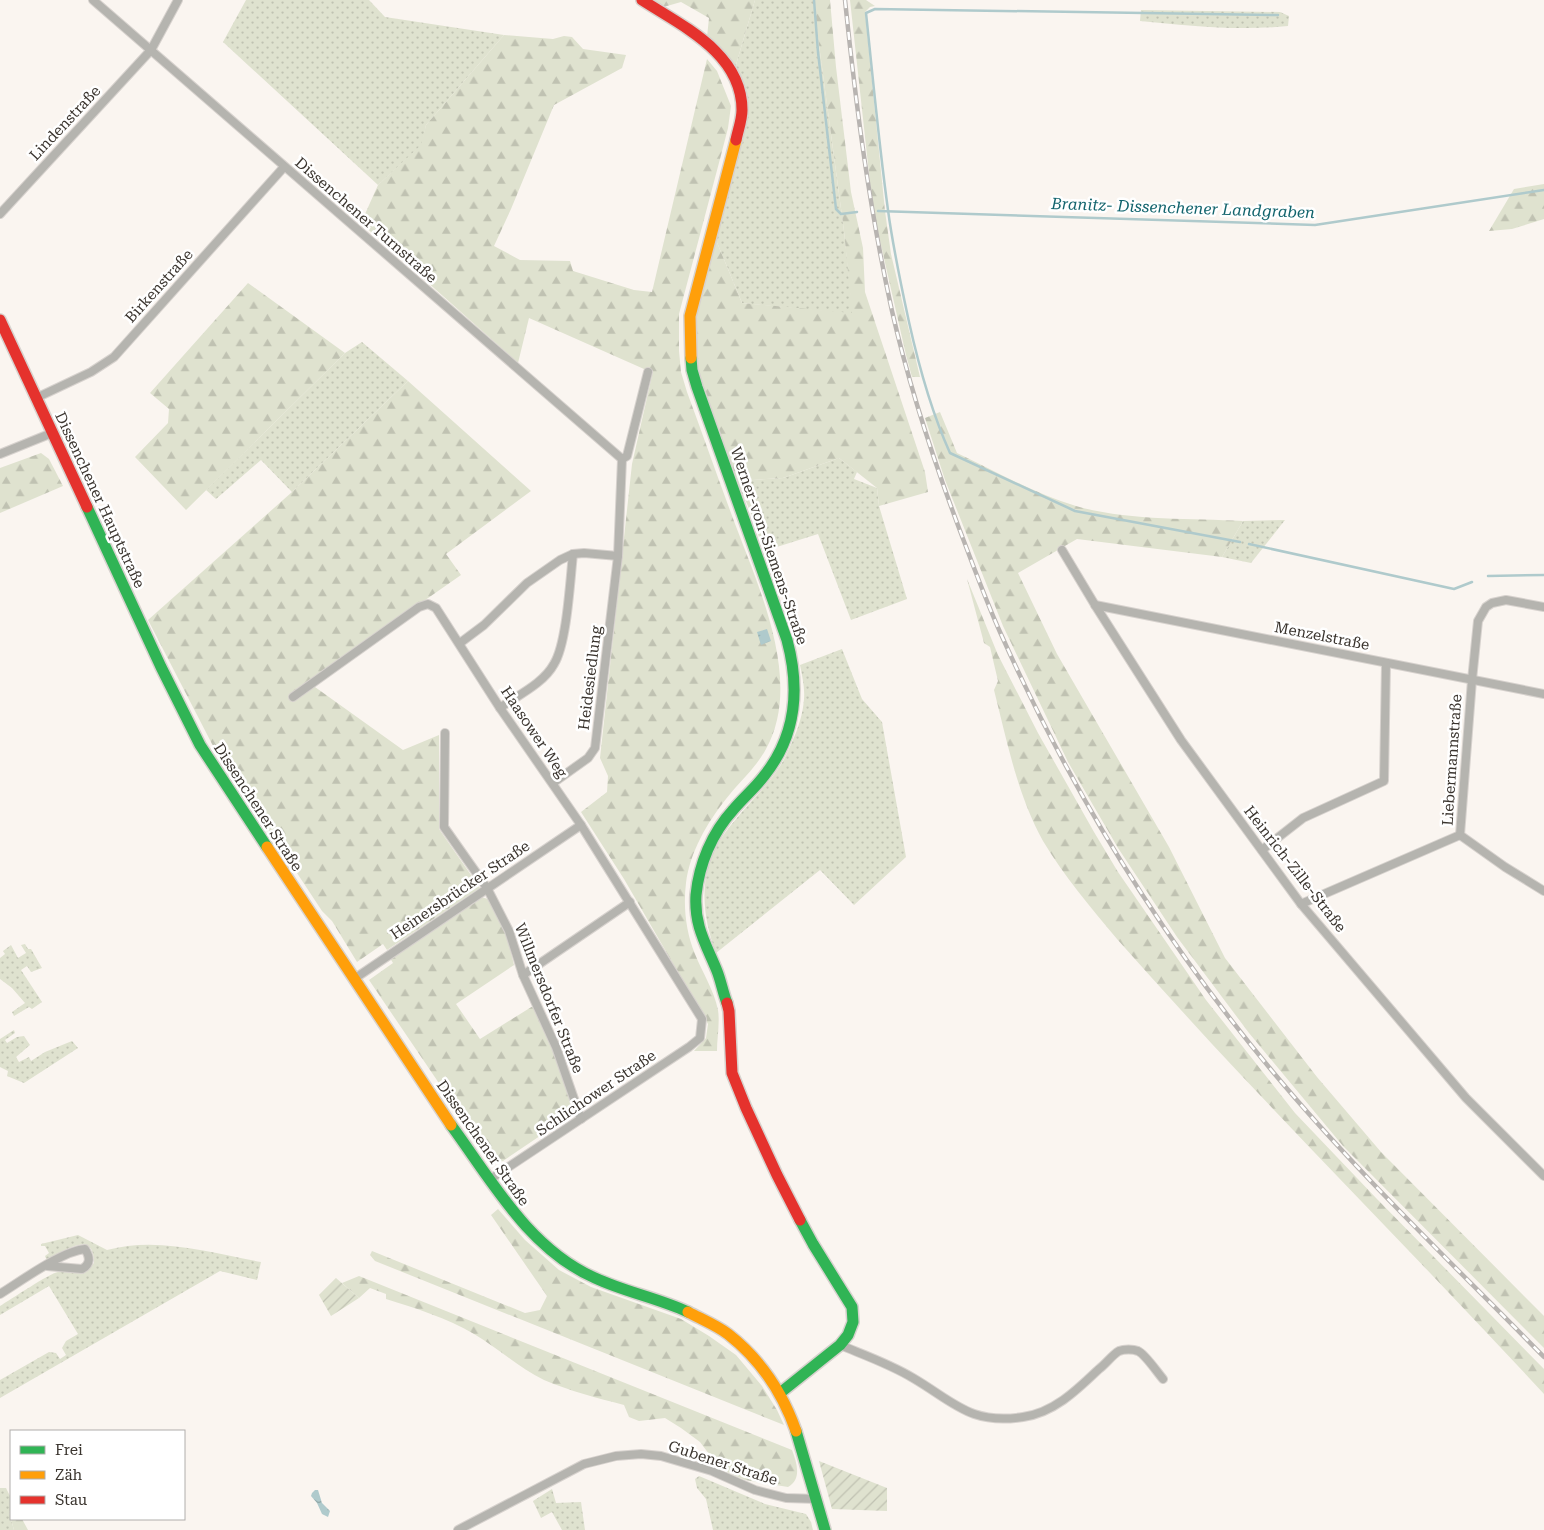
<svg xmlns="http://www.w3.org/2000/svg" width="1544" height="1530" font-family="'Roboto Serif',serif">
  <defs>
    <pattern id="grass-dots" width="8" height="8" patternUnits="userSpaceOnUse" patternTransform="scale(1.25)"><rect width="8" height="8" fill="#dfe2cf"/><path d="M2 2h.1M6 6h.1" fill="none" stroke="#c0c2b2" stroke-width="1.8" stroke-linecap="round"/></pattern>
    <pattern id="forest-firs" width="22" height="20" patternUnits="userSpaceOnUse" patternTransform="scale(1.25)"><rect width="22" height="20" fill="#dfe2cf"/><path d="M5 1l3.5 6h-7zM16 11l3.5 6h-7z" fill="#c0c2b2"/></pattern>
    <pattern id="garden-furrows" width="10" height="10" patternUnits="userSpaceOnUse" patternTransform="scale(1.25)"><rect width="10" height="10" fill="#dfe2cf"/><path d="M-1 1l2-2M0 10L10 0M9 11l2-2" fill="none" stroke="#c0c2b2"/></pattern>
    <pattern id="water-ripples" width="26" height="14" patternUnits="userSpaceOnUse" patternTransform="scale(1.25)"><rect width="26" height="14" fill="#afcacc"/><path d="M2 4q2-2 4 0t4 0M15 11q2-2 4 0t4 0" fill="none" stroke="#8fa5a6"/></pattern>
  </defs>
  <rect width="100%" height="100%" fill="#faf5f0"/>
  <g fill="url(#grass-dots)">
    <polygon points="246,0 369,0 385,17 504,35 426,125 422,145 378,185 223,42"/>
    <polygon points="755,0 813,0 844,231 853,314 742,303 716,240 743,136 748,110 746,90 735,68"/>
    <path d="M1141 10 1280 12 1289 16 1288 26C1239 31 1189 26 1140 21Z"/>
    <polygon points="362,342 408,381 292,492 261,460 216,499 206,490 345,353"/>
    <polygon points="839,458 857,472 854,479 877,488 879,506 907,599 851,620 818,534 764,551 749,508 736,481 783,478"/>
    <polygon points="1285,520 1251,563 1222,557 1243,521"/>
    <path d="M842 649 862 699 882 722 906 857 854 905 820 870 716 953C702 916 698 875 720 840 737 814 761 794 778 769 784 761 788 751 792 742 798 729 803 714 804 699 805 688 802 675 800 665Z"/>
    <polygon points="25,944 28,949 31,949 42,968 31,972 27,966 21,970 42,1002 32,1009 29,1007 14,1016 12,1012 25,1003 12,988 0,979 0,958 5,954 3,951 11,945 18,958 26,953 21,945"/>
    <polygon points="14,1030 15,1033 5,1040 7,1043 17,1037 24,1036 30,1045 16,1057 19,1062 29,1057 31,1061 45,1052 72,1041 78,1048 24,1083 7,1076 8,1071 0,1067 0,1039"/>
    <path d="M78 1235 107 1250C157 1236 212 1253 261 1262L257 1280 220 1271 0 1398V1380L49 1352 56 1353 60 1359 66 1355 62 1348 66 1341 78 1334 49 1286 0 1315V1306C10 1300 50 1273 58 1272 76 1269 80 1280 94 1263 94 1228 63 1252 47 1261L45 1256 49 1253 45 1246H41V1244Z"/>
    <polygon points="699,1476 765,1504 806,1514 811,1522 813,1530 713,1530 706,1499 697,1488 695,1479"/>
    <polygon points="0,1488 6,1488 11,1498 11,1511 9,1512 14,1530 0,1530"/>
    <polygon points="552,1489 556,1503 581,1502 585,1530 562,1530 552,1512 541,1518 533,1501"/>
  </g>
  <g fill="url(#forest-firs)">
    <polygon points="649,0 755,0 735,68 726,53 707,37 709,18 681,2 660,8"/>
    <polygon points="813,0 830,0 836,67 851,192 863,248 865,292 925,472 928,492 879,506 877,488 839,458 783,478 736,481 703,389 694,356 692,316 716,240 742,303 852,313 844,231"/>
    <polygon points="850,0 866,0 875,6 870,7 865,12 885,211 891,254 920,377 912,377 906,355 873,210"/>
    <path d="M504 35 553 39 564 36 572 37 583 49 626 55 622 68 554 105 511 209 494 246 520 260 570 261 573 271 634 290 652 292 707 59 717 71 731 106 728 128 720 159 679 314V351L681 372 687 392C702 432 716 473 731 513 755 580 805 679 766 749 756 768 739 782 726 799 707 823 690 852 686 883 683 907 686 932 695 954 702 972 714 990 718 1010 720 1023 717 1038 717 1051H694L706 1038 708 1024 624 879 581 812 607 792 608 776 600 758 632 464 653 371 644 369 529 318 518 363 361 223 378 185 421 145 426 125Z"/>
    <polygon points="1544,184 1544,219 1512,229 1489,231 1514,189"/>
    <polygon points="248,283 345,353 186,510 135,457 168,423 169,409 150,393"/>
    <polygon points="408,381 531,491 446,554 461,575 308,682 403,750 439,735 439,829 480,888 387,950 383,944 357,962 332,921 322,911 212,744 148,620 292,492"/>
    <path d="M940 412 957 453C995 471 1035 494 1076 506 1128 521 1189 518 1243 521L1222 557 1077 539 1018 573 1057 654 1169 847 1225 958 1317 1077 1381 1152 1544 1316V1348L1343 1146 1249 1033 1177 937 1118 848 1068 762 1003 626 945 480 925 418Z"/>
    <polygon points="41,453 49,459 63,486 0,513 0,468"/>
    <path d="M967 579 998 655 1038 733 1094 832 1118 872 1206 1000 1295 1113 1376 1198 1544 1369V1394C1435 1276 1322 1162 1212 1044 1180 1009 1148 974 1117 939 1091 908 1064 876 1043 841 1017 794 1007 741 994 690L998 681 990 647 984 643Z"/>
    <polygon points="481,897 488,899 506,932 514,965 456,1004 480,1039 533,1006 552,1047 574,1113 503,1161 490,1163 449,1098 369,980 393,963 390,958"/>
    <polygon points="498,1209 525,1240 559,1270 591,1287 681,1319 709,1336 736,1355 762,1386 777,1410 784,1425 375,1261 370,1255 372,1251 525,1313 540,1310 547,1296 491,1215"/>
    <path d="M359 1276 792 1450C797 1463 802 1479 788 1487L745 1480 729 1473 718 1466 700 1442 681 1428 665 1418 639 1421 629 1417 624 1405C597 1398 570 1391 544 1380 519 1368 498 1348 474 1334 447 1318 415 1308 386 1299V1294L370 1288 359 1298 342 1283Z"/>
    <polygon points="11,1511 11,1519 22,1519 28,1530 14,1530 9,1512"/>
  </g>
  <g fill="url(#garden-furrows)">
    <polygon points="336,1278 359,1298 331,1316 319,1295"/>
    <polygon points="819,1461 887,1488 887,1511 832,1509"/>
  </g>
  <g fill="url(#water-ripples)">
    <polygon points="767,629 771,641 761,645 757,632"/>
    <polygon points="315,1490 318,1490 322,1503 330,1511 328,1517 322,1514 317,1503 311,1496 312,1493"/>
  </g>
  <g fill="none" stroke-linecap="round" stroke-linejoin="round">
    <g stroke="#afcacc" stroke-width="2.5">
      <polyline points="814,0 818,52 836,209 841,214 857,212"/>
      <polyline points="878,211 1315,225 1544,190"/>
      <path d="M1240 542 1075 511 950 453C931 411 919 367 909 322 901 285 893 248 888 210 879 145 873 79 866 13L875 9 1278 15"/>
      <polyline points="1249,544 1454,589 1472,582"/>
      <polyline points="1488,576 1544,575"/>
    </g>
    <defs>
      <g id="street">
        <polyline points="93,0 622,459"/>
        <polyline points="0,214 151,50 178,0"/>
        <polyline points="36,398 91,372 114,357 284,167"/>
        <polyline points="0,454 52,433"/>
        <polyline points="1062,550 1095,605 1181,740 1301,904 1466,1098 1544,1176"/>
        <polyline points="1095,605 1544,694"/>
        <polyline points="460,643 484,625 527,583 560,560 573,554 584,553 618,556"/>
        <polyline points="293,697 419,607 428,604 436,608 500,708 581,825 702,1019 700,1038 689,1047 489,1180"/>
        <path d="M500 708C518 695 543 684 554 664 567 643 570 581 573 554"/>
        <polyline points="445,733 444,827 487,888 509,931 523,975 556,1047 581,1119"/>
        <polyline points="553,783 588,758 595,748 618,556 622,459 627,456 648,372"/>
        <polyline points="1460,835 1472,680 1478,621 1486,607 1492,603 1506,600 1544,607"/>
        <polyline points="1460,835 1505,867 1544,891"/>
        <polyline points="1262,850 1303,818 1384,781 1386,663"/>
        <polyline points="1301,904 1460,835"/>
        <polyline points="523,975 630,902"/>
        <polyline points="354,979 581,825"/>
        <path d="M0 1294C21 1281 62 1251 85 1249 90 1257 91 1264 82 1269L47 1266"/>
        <path d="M840 1345C864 1355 890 1364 913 1378 954 1402 970 1425 1023 1417 1054 1413 1078 1389 1099 1369 1106 1364 1112 1355 1119 1351 1124 1349 1133 1349 1138 1351 1145 1354 1157 1372 1163 1379"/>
        <polyline points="458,1530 584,1464 616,1456 641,1454 661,1456 712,1471 755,1490 786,1498 817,1499"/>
      </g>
      <g id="fast">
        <path d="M691 358 692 370 697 387 787 640C800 688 796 736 764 776 755 788 743 798 733 810 712 833 699 864 696 895 694 926 706 944 717 971 721 981 723 993 727 1003"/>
        <polyline points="87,507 161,667 200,745 267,847"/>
        <path d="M451 1125C492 1181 529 1249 595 1278 625 1292 658 1298 688 1312"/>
        <polyline points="780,1393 840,1345 848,1335 853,1322 852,1307 813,1244 800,1220"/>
        <polyline points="796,1431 825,1530"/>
      </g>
      <g id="slow">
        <polyline points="691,358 690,316 736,140"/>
        <polyline points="267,847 451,1125"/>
        <path d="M688 1312C701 1319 716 1325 728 1334 760 1359 783 1394 796 1431"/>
      </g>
      <g id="jam">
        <path d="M642 0C682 26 742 53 742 110 742 120 738 130 736 140"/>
        <polyline points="0,320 87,507"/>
        <polyline points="727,1003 729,1011 732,1073 746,1108 777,1175 800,1220"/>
      </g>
    </defs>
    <use href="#street" stroke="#d7d2ce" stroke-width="10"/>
    <use href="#fast" stroke="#d7d2ce" stroke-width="14"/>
    <use href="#slow" stroke="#d7d2ce" stroke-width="14"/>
    <use href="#jam" stroke="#d7d2ce" stroke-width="14"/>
    <use href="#street" stroke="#b5b4af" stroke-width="8"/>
    <use href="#fast" stroke="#30b455" stroke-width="11"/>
    <use href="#slow" stroke="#ff9f0a" stroke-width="11"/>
    <use href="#jam" stroke="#e5322d" stroke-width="11"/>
    <defs>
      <path id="rail" d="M845 0C856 106 869 207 892 311 910 390 936 468 965 544 976 573 987 603 1000 632 1070 789 1162 939 1273 1072 1357 1173 1452 1263 1544 1357"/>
    </defs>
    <use href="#rail" stroke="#b8b4b1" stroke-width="4.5"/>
    <use href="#rail" stroke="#fff" stroke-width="2.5" stroke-dasharray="8" stroke-linecap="butt"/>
  </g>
  <g text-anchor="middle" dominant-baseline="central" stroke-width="5" stroke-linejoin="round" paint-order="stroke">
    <g font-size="15" fill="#3a342e" stroke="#fff">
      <text transform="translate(65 123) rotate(-47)">Lindenstraße</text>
      <text transform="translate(366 220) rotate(41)">Dissenchener Turnstraße</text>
      <text transform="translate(159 286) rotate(-48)">Birkenstraße</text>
      <text transform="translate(100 500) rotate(65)">Dissenchener Hauptstraße</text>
      <text transform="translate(769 546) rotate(71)">Werner-von-Siemens-Straße</text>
      <text transform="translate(1322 636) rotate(11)">Menzelstraße</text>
      <text transform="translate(590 678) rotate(-83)">Heidesiedlung</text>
      <text transform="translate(534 732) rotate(56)">Haasower Weg</text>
      <text transform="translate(1452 760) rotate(-86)">Liebermannstraße</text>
      <text transform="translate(258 807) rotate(57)">Dissenchener Straße</text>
      <text transform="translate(1295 869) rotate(52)">Heinrich-Zille-Straße</text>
      <text transform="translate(460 890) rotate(-34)">Heinersbrücker Straße</text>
      <text transform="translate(549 998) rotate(68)">Willmersdorfer Straße</text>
      <text transform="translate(596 1093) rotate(-34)">Schlichower Straße</text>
      <text transform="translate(483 1143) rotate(55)">Dissenchener Straße</text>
      <text transform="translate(723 1463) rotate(18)">Gubener Straße</text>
    </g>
    <g font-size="16" font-style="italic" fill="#11636c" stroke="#fff">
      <text transform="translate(1183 208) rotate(2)">Branitz- Dissenchener Landgraben</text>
    </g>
  </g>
  <rect x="10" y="1430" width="175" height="90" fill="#ffffff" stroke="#b0aeab"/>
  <rect x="20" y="1446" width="25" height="8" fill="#30b455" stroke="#b0aeab"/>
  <text x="55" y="1455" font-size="15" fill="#3a342e">Frei</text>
  <rect x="20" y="1471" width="25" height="8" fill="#ff9f0a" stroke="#b0aeab"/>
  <text x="55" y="1480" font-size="15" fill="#3a342e">Zäh</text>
  <rect x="20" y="1496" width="25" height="8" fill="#e5322d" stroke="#b0aeab"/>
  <text x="55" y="1505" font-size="15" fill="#3a342e">Stau</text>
</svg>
